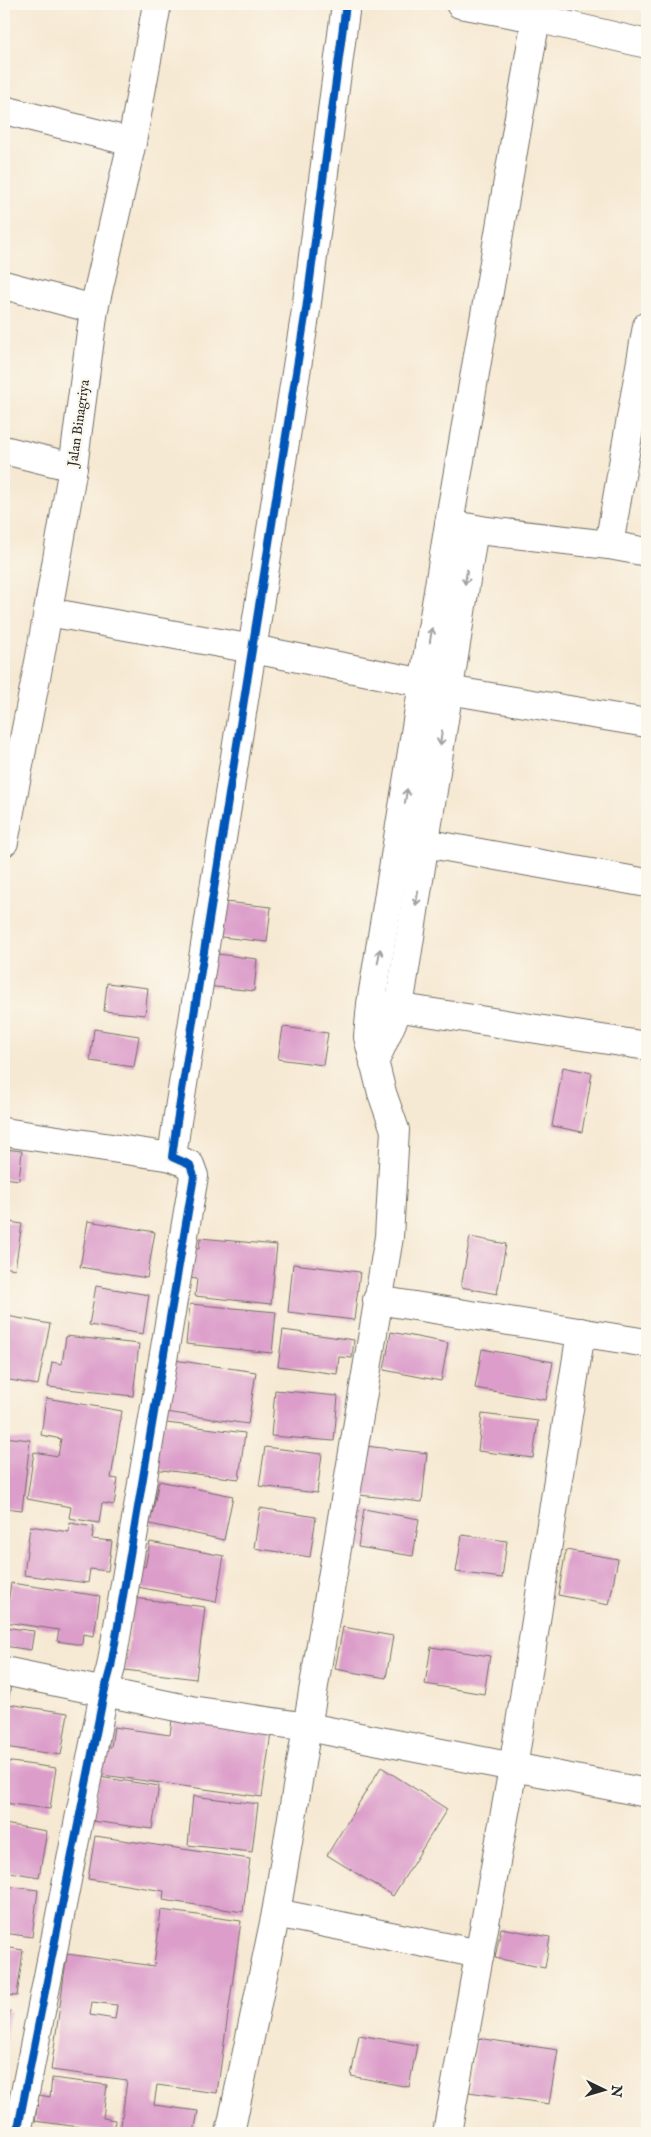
<svg xmlns="http://www.w3.org/2000/svg" width="651" height="2137" font-family="'IM FELL English',serif">
  <rect width="100%" height="100%" fill="#fbf7ec"/>
  <filter id="ink" filterUnits="userSpaceOnUse"><feTurbulence type="fractalNoise" baseFrequency=".02" numOctaves="2"/><feDisplacementMap in="SourceGraphic" scale="10" xChannelSelector="R" yChannelSelector="G"/><feConvolveMatrix kernelMatrix="1 2 1 2 8 2 1 2 1" color-interpolation-filters="sRGB"/></filter>
  <filter id="wash" filterUnits="userSpaceOnUse"><feTurbulence type="fractalNoise" baseFrequency=".0096" numOctaves="4" result="noise"/><feDisplacementMap in="SourceGraphic" scale="20" xChannelSelector="R" yChannelSelector="G"/><feGaussianBlur stdDeviation="1.12" result="paint"/><feColorMatrix in="noise" values="0 0 0 0 0 0 0 0 0 0 0 0 0 0 0 0 0 1.4 0 .05"/><feComposite in="paint" operator="in"/></filter>
  <g filter="url(#wash)">
    <rect width="100%" height="100%" fill="#f6e9d3"/>
    <g id="blocks">
      <g fill="#dc9dca" fill-rule="evenodd">
        <polygon points="216,901 271,907 267,942 212,936"/>
        <polygon points="210,953 257,959 254,991 206,986"/>
        <polygon points="107,983 148,988 145,1015 104,1011"/>
        <polygon points="283,1027 328,1033 323,1065 278,1059"/>
        <polygon points="94,1029 139,1036 134,1067 90,1061"/>
        <polygon points="563,1067 592,1073 582,1132 552,1126"/>
        <polygon points="4,1149 22,1151 19,1180 4,1178"/>
        <polygon points="4,1221 22,1224 15,1269 4,1267"/>
        <polygon points="88,1221 155,1232 147,1278 80,1267"/>
        <polygon points="470,1237 506,1244 497,1294 461,1287"/>
        <polygon points="200,1238 277,1245 271,1304 195,1296 197,1279 189,1278 192,1248 199,1249"/>
        <polygon points="293,1264 360,1272 354,1320 288,1312"/>
        <polygon points="96,1286 149,1295 143,1334 89,1325"/>
        <polygon points="190,1304 276,1312 272,1353 186,1344"/>
        <polygon points="7,1316 50,1324 38,1385 4,1379 4,1328"/>
        <polygon points="283,1330 354,1340 352,1358 339,1357 337,1374 278,1366"/>
        <polygon points="391,1332 448,1343 441,1381 384,1370"/>
        <polygon points="66,1336 139,1344 133,1396 48,1387 52,1362 62,1364"/>
        <polygon points="482,1349 553,1362 546,1400 475,1388"/>
        <polygon points="167,1359 256,1372 248,1424 159,1411"/>
        <polygon points="275,1390 338,1396 334,1441 271,1436"/>
        <polygon points="46,1398 122,1411 111,1478 118,1479 114,1505 102,1503 99,1523 69,1518 71,1507 27,1499 34,1452 58,1456 61,1439 41,1435"/>
        <polygon points="482,1414 538,1421 533,1458 478,1451"/>
        <polygon points="159,1422 245,1433 239,1479 153,1469"/>
        <polygon points="4,1437 30,1440 22,1510 4,1508"/>
        <polygon points="365,1446 427,1453 422,1502 359,1495"/>
        <polygon points="265,1447 322,1454 317,1493 259,1486"/>
        <polygon points="159,1481 233,1496 224,1540 150,1524"/>
        <polygon points="260,1508 316,1517 310,1557 254,1548"/>
        <polygon points="364,1509 419,1519 413,1556 358,1547"/>
        <polygon points="70,1523 94,1527 92,1539 112,1541 108,1571 90,1569 88,1583 24,1575 30,1526 69,1532"/>
        <polygon points="462,1535 507,1541 502,1578 456,1572"/>
        <polygon points="150,1542 224,1556 216,1602 127,1585 131,1563 145,1567"/>
        <polygon points="566,1550 618,1559 609,1605 558,1595"/>
        <polygon points="11,1583 100,1596 94,1636 83,1634 82,1645 57,1641 59,1630 5,1622"/>
        <polygon points="134,1598 205,1607 196,1679 125,1670"/>
        <polygon points="4,1627 34,1631 31,1650 4,1646"/>
        <polygon points="343,1627 393,1636 386,1678 335,1669"/>
        <polygon points="431,1647 490,1656 484,1694 425,1684"/>
        <polygon points="4,1677 12,1678 8,1704 68,1713 61,1755 4,1747"/>
        <polygon points="173,1712 272,1726 262,1797 96,1774 100,1746 111,1747 114,1727 170,1735"/>
        <polygon points="4,1761 56,1768 50,1809 4,1803"/>
        <polygon points="381,1767 447,1809 393,1896 327,1855"/>
        <polygon points="99,1777 159,1786 152,1829 92,1821"/>
        <polygon points="193,1796 258,1804 252,1852 188,1845"/>
        <polygon points="4,1824 47,1831 39,1877 4,1871"/>
        <polygon points="95,1836 250,1859 243,1912 163,1900 164,1891 88,1879"/>
        <polygon points="4,1886 38,1890 32,1937 4,1933"/>
        <path d="M161 1910 241 1921 217 2093 157 2085 154 2105 198 2111 194 2133H120L127 2080 51 2070 67 1954 154 1966ZM92 2002 117 2005 115 2019 90 2015Z"/>
        <polygon points="501,1928 550,1937 545,1968 495,1958"/>
        <polygon points="4,1947 23,1950 17,1996 4,1995"/>
        <polygon points="4,2010 10,2011 5,2040 4,2040"/>
        <polygon points="359,2035 417,2045 409,2087 351,2076"/>
        <polygon points="477,2038 558,2050 549,2104 469,2092"/>
        <polygon points="52,2078 107,2085 103,2118 115,2120 114,2133 100,2133 101,2130 35,2121 39,2095 50,2097"/>
      </g>
    </g>
  </g>
  <g filter="url(#ink)">
    <use href="#blocks" fill-opacity="0" stroke="#726e66" stroke-width="1"/>
    <g fill="none" stroke-linecap="round" stroke-linejoin="round">
      <defs>
        <g id="minor">
          <polyline points="460,4 536,18 647,44"/>
          <polyline points="536,18 449,524 487,531 609,545 647,552"/>
          <polyline points="4,110 132,142"/>
          <polyline points="4,285 94,309"/>
          <polyline points="4,450 73,467"/>
          <polyline points="609,545 647,326"/>
          <polyline points="48,612 253,649 424,683 448,690 647,723"/>
          <polyline points="408,840 647,883"/>
          <polyline points="4,842 40,657 73,467 94,309 132,142 157,4"/>
          <polyline points="382,1005 647,1046"/>
          <polyline points="374,1063 399,1007 474,529"/>
          <polyline points="4,1132 172,1157"/>
          <polyline points="377,1300 647,1343"/>
          <polyline points="4,1671 191,1710 308,1727 647,1793"/>
          <polyline points="276,1913 480,1954"/>
          <polyline points="17,2133 104,1693 111,1667 194,1176 190,1165 172,1157 176,1128 306,310 346,4"/>
          <polyline points="230,2133 276,1913 389,1237 395,1130 382,1093 368,1037 371,1004 449,524"/>
          <polyline points="447,2133 513,1768 581,1332"/>
        </g>
      </defs>
      <use href="#minor" stroke="#726e66" stroke-width="30"/>
      <use href="#minor" stroke="#fff" stroke-width="28"/>
      <defs>
        <polyline id="cycleway" points="17,2133 104,1693 111,1667 194,1176 190,1165 172,1157 176,1128 306,310 346,4"/>
      </defs>
      <use href="#cycleway" stroke="#fbf7ec" stroke-width="11"/>
      <use href="#cycleway" stroke="#0057b8" stroke-width="8"/>
    </g>
    <defs><path id="oneway-shaft" d="M-6 0H5M1.5-3L5.5 0L1.5 3" fill="none" stroke-width="1.6" stroke-linecap="round" stroke-linejoin="round" transform="scale(1.25)"/></defs>
    <g stroke="#a0a0a0">
      <use href="#oneway-shaft" transform="translate(466 577) rotate(99)"/>
      <use href="#oneway-shaft" transform="translate(431 635) rotate(-81)"/>
      <use href="#oneway-shaft" transform="translate(441 738) rotate(98)"/>
      <use href="#oneway-shaft" transform="translate(406 796) rotate(-81)"/>
      <use href="#oneway-shaft" transform="translate(417 898) rotate(99)"/>
      <use href="#oneway-shaft" transform="translate(379 956) rotate(-80)"/>
    </g>
  </g>
  <g text-anchor="middle" dominant-baseline="central" stroke-width="4.5" stroke-linejoin="round" paint-order="stroke">
    <g font-size="14" fill="#2b2b2b" stroke="#fbf7ec">
      <text transform="translate(79 423) rotate(-82)">Jalan Binagriya</text>
    </g>
  </g>
  <rect width="651" height="2137" fill="none" stroke="#fbf7ec" stroke-width="20"/>
  <g transform="translate(604 2090) rotate(95)" stroke="#fbf7ec" stroke-width="4" paint-order="stroke">
  <path d="M0-4L9 19L0 12L-9 19Z" fill="#2b2b2b"/>
  <text y="-8" font-size="14" font-weight="bold" text-anchor="middle" fill="#2b2b2b">N</text>
  </g>
</svg>
